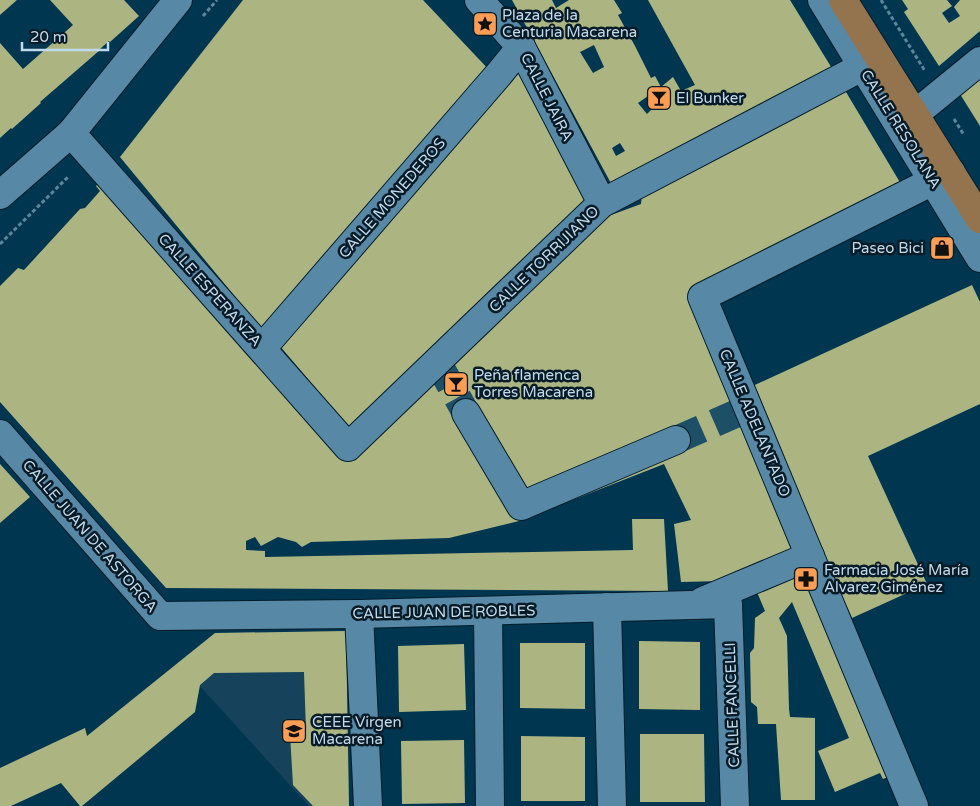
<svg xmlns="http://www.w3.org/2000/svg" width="980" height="806" font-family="'Varela Round',sans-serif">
  <rect width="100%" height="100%" fill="#003650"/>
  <polygon fill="#16435b" points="346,631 349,806 309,806 178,662 215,634"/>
  <g fill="#acb582" fill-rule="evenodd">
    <polygon points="0,0 17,0 0,15"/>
    <polygon points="50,0 124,0 139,16 110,42 109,41 100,49 100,50 40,102 41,103 12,129 11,128 0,138 0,43 23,69 73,25"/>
    <polygon points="243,0 423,0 492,73 265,333 120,157"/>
    <path d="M512 0H552L556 8 569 0H614L622 13 618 15 635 46 651 78 655 76 661 87 673 77 681 91 695 85 648 0H790L833 70 613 187ZM594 45 604 67 593 73 580 52ZM648 96 655 106 647 114 638 103ZM620 143 625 151 616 156 612 148Z"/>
    <polygon points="902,0 947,0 952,6 942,13 949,23 960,16 954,7 960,0 980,0 980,31 939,66 904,12 908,9"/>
    <polygon points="517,65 590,200 358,438 279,345"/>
    <polygon points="980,79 980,126 960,94"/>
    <polygon points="843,87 901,184 696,295 807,549 723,581 681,582 674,524 691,520 664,464 519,521 449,538 311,542 302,547 296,542 278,537 261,546 255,537 246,541 246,550 265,551 265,557 633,550 632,519 664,519 668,591 166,588 0,402 0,286 18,268 24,270 80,209 85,208 100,191 96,186 107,174 353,460 603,218 641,204 642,194"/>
    <polygon points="972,285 980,302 980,404 868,456 927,584 852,618 746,389"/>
    <polygon points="0,464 30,497 0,523"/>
    <polygon points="813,561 900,772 883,779 880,773 835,792 818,751 849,738 792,602 779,618 787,636 789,709 790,717 815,718 815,800 781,800 776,724 758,724 757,707 751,702 750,653 754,648 755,618 765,611 754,585"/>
    <polygon points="346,631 349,806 313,806 293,785 290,734 306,732 304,672 214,673 200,685 195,712 82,806 80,806 61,783 11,806 0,806 0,768 85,728 87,736 215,633"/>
    <polygon points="639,641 700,642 700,710 639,709"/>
    <polygon points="520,643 585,643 585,709 520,708"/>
    <polygon points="464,644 466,710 399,712 398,646"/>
    <polygon points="640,734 704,734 705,802 640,802"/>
    <polygon points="521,736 585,737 585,801 521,801"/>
    <polygon points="464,740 465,803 402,804 401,741"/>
  </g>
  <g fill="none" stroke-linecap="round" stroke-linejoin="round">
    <g stroke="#1d4f67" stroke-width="28" stroke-dasharray="28 14" stroke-linecap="butt">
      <polyline points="437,361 466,413"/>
      <polyline points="676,440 749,408"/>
    </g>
    <defs>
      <g id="minor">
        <polyline points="479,0 521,47 602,203"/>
        <polyline points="822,0 980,258"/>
        <polyline points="915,114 980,61"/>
        <polyline points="71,133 348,447 602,203 879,58"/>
        <polyline points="0,195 71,133 178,0"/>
        <polyline points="260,346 270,339 499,74 521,47"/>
        <polyline points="466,413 521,506 676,440"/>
        <polyline points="0,434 160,616 359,614 728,604 735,806"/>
        <polyline points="703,601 810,556"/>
        <polyline points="607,607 612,806"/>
        <polyline points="488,611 490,806"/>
        <polyline points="359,614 368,806"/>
        <polyline points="914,806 702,297 951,172"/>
      </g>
      <polyline id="major" points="843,0 980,219"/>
    </defs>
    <use href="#minor" stroke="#031c2a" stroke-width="30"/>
    <use href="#major" stroke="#031c2a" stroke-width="30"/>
    <g stroke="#5d859b" stroke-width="3" stroke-dasharray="4 2.5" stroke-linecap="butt">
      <polyline points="881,0 925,71"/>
      <polyline points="203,16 217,0"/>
      <polyline points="954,119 964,135"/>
      <polyline points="0,244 69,176"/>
    </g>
    <use href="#minor" stroke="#5788a6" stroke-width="28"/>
    <use href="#major" stroke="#94744e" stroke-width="28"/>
  </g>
  <defs>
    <symbol id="sight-square" viewBox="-11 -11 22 22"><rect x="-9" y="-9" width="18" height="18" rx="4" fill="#fc9d53" stroke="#071b27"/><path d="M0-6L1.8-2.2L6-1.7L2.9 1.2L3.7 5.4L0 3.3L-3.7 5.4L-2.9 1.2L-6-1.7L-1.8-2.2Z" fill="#111"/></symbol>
    <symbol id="bar-square" viewBox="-11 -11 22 22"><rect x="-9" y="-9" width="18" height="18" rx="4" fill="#fc9d53" stroke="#071b27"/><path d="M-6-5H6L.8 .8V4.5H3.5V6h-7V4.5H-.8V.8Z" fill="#111"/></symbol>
    <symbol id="shop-square" viewBox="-11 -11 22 22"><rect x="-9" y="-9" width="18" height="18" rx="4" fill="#fc9d53" stroke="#071b27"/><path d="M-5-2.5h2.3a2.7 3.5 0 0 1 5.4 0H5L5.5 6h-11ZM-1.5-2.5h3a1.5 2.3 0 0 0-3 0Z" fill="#111"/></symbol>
    <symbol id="pharmacy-square" viewBox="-11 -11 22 22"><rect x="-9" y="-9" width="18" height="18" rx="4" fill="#fc9d53" stroke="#071b27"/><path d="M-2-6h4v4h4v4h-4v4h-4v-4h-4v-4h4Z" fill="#111"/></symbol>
    <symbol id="school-square" viewBox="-11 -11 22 22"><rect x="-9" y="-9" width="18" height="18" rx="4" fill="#fc9d53" stroke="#071b27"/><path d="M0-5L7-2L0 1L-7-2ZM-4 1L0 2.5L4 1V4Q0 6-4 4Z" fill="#111"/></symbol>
  </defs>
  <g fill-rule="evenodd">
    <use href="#sight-square" x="471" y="10" width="28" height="28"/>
    <use href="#bar-square" x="645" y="84" width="28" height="28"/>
    <use href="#shop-square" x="928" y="234" width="28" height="28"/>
    <use href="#bar-square" x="442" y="370" width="28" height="28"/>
    <use href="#pharmacy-square" x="792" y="565" width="28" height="28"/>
    <use href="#school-square" x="280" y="717" width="28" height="28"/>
  </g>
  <g text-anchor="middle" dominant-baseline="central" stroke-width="5" stroke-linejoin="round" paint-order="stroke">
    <g font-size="15" fill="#c1daeb" stroke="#071b27" text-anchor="start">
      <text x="502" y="15">Plaza de la<tspan x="502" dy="17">Centuria Macarena</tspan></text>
      <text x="676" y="98">El Bunker</text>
      <text x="924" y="248" text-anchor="end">Paseo Bici</text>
      <text x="474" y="375">Peña flamenca<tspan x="474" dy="17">Torres Macarena</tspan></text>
      <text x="824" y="570">Farmacia José María<tspan x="824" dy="17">Alvarez Giménez</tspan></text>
      <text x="312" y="722">CEEE Virgen<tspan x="312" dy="17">Macarena</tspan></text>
    </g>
    <g font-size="15" fill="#c1daeb" stroke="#071b27">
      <text transform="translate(547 97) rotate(63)">CALLE JAIRA</text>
      <text transform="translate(901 129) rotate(58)">CALLE RESOLANA</text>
      <text transform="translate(392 198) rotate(-49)">CALLE MONEDEROS</text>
      <text transform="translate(544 259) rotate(-44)">CALLE TORRIJIANO</text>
      <text transform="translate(210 290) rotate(48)">CALLE ESPERANZA</text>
      <text transform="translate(755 423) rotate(67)">CALLE ADELANTADO</text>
      <text transform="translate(90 536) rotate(49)">CALLE JUAN DE ASTORGA</text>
      <text transform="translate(444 612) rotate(-1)">CALLE JUAN DE ROBLES</text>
      <text transform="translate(732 705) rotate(-92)">CALLE FANCELLI</text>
    </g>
  </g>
  <path d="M22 42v8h86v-8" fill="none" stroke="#c1daeb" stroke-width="2.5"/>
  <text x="30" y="42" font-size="15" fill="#c1daeb" stroke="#071b27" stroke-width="4" paint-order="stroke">20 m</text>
</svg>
